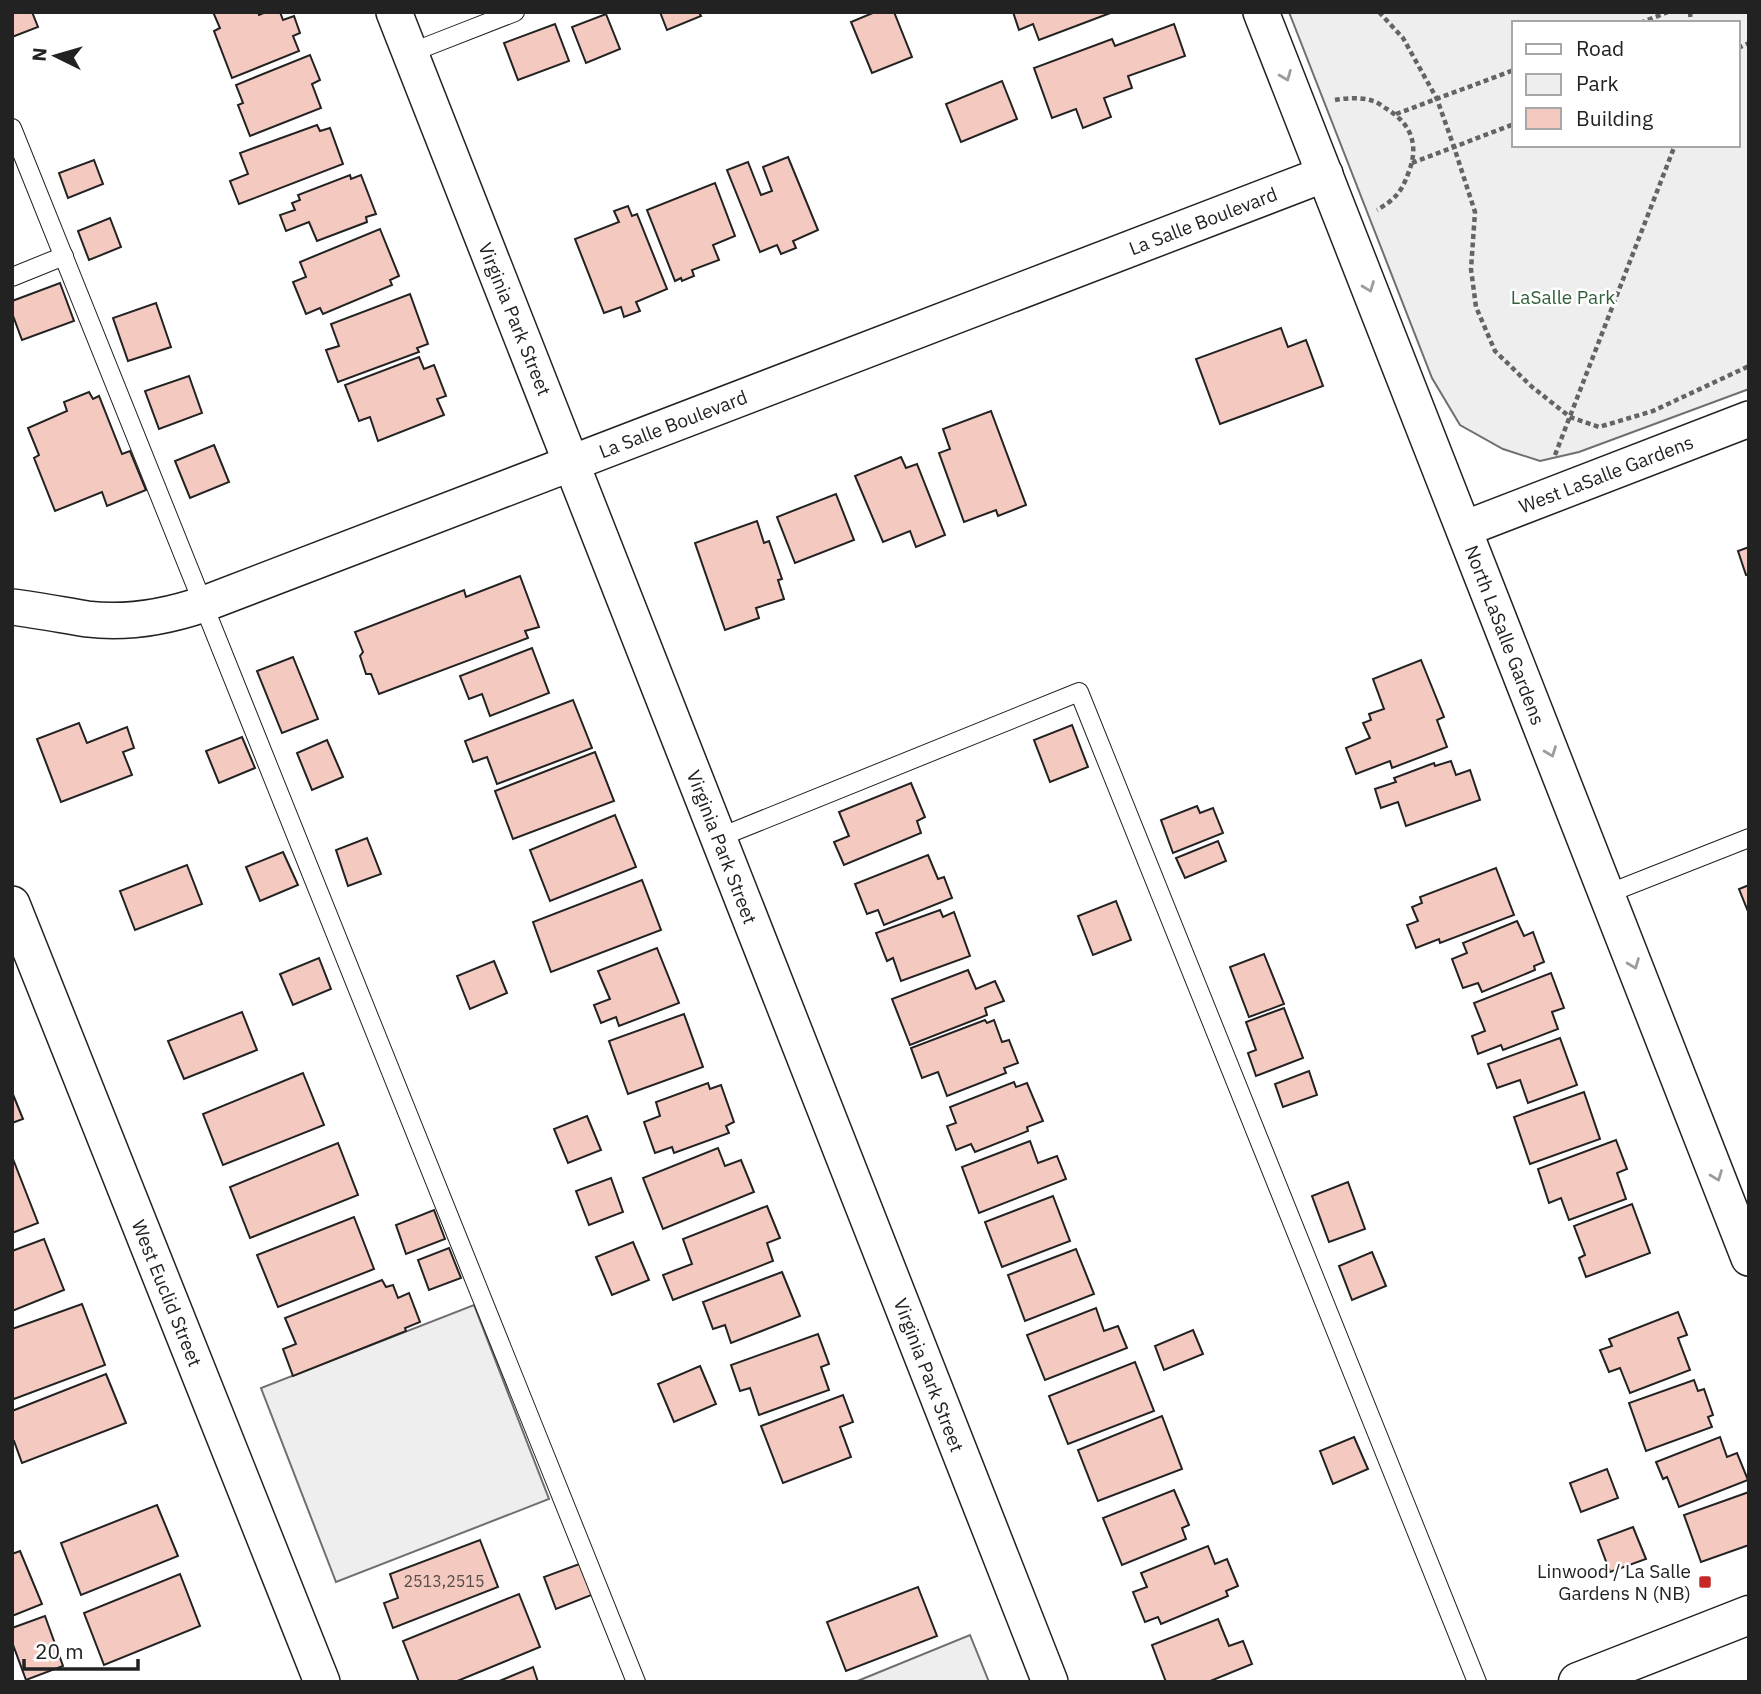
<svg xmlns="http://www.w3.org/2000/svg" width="1761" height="1694" font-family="'IBM Plex Sans',sans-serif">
  <rect width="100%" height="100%" fill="#fff"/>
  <g fill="#eee" stroke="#6f6f6f" stroke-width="2" fill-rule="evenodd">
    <path d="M1289 12H1749V389L1579 452 1540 461 1503 449 1460 425 1432 378ZM1514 23H1738V145H1514Z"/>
    <polygon points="474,1305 549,1499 336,1582 261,1388"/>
    <polygon points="970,1635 989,1682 855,1682"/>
  </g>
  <g fill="#f3c9c0" stroke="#222" stroke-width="2">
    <polygon points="12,12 32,12 38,27 12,37"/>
    <polygon points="213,12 258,12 259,15 266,12 280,12 283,20 294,16 300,33 293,36 299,51 232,78 214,31 220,28"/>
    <polygon points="660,12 699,12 701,16 667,30"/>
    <polygon points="875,12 894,12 912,57 872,73 851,22"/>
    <polygon points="1013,12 1113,12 1039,40 1033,24 1019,30"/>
    <polygon points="606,14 620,49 586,63 572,27"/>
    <polygon points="555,24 569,61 518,80 504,43"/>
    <polygon points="1174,24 1185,56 1128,76 1132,88 1104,98 1111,117 1083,128 1076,109 1052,118 1034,68 1112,39 1115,46"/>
    <polygon points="310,55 320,80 312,84 321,108 250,136 238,105 243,103 236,85"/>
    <polygon points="1002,81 1017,119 961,142 946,104"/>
    <polygon points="317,125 320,131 330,128 343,164 239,204 230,181 248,174 240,153"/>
    <polygon points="788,157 818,230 793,241 796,248 781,254 777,245 760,252 727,170 748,162 761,195 772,191 763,167"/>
    <polygon points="94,160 103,184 68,198 59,173"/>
    <polygon points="350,175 351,179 361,175 376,214 366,217 367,222 317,241 309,222 286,231 280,215 295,210 292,203 300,200 298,195"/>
    <polygon points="715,183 735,236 713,245 719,260 692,270 694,276 682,281 681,278 675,281 647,210"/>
    <polygon points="628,206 632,216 637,214 667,289 636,302 640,311 624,317 621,307 604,313 575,239 619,222 614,211"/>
    <polygon points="110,218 121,247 89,260 78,231"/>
    <polygon points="380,229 399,276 390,280 392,285 323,314 320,308 306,314 293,282 306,277 300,262"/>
    <polygon points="60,283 74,321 22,340 12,313 12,301"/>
    <polygon points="410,294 428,344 417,348 419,352 338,382 326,350 339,346 331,324"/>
    <polygon points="156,303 171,347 128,361 113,318"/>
    <polygon points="1281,328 1288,347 1306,340 1323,386 1220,424 1196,359"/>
    <polygon points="419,357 424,369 434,365 446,396 437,399 444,415 378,441 370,417 359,421 345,385"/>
    <polygon points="189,376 202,413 159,429 145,391"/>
    <polygon points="89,392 93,399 99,396 122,454 130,451 146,490 107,506 102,492 55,511 34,458 39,455 28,428 67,411 64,402"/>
    <polygon points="991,411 1026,505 998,516 996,510 964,522 939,453 950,449 943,429"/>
    <polygon points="214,445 229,482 190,498 175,461"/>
    <polygon points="901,457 906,468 917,464 945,535 916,547 910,531 883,542 855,476"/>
    <polygon points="836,494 854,540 795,563 777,517"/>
    <polygon points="757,521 764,543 769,541 782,579 778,580 784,599 756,608 759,618 725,630 695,543"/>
    <polygon points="1749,547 1749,574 1746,575 1738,551"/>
    <polygon points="520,576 539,627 525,631 528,638 379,694 371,674 366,674 360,656 363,652 355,632 464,590 466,597"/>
    <polygon points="532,648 549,693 490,716 482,694 469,699 460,676"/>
    <polygon points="293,657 318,719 282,733 257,671"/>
    <polygon points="1421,660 1444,717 1437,720 1447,747 1392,768 1390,761 1356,774 1346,748 1370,738 1363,723 1371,720 1369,714 1384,709 1373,679"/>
    <polygon points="573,700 592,748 497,784 487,757 473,762 465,741"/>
    <polygon points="79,723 87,743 127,727 134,748 123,752 132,775 61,802 37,739"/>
    <polygon points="1072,725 1088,767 1050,782 1034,740"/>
    <polygon points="242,737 255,768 219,783 206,751"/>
    <polygon points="327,740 343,777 312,790 297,753"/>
    <polygon points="595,752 614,801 513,839 495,791"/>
    <polygon points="1451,761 1456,775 1470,770 1480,800 1406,826 1398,802 1381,808 1375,789 1396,782 1394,778 1434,763 1435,766"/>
    <polygon points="911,783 925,817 917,821 921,833 844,865 834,842 849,836 839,812"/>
    <polygon points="1197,806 1200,813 1213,808 1223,833 1173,853 1161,820"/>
    <polygon points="615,815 636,867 550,901 530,850"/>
    <polygon points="367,838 381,874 348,886 336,850"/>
    <polygon points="1218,841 1226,861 1185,878 1176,858"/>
    <polygon points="283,852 298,885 260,901 246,867"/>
    <polygon points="928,855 938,879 944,877 952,898 884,925 878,910 867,914 855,884"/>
    <polygon points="187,865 202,904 135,930 120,891"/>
    <polygon points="1496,868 1514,915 1440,943 1439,939 1416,948 1407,925 1418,921 1412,907 1422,903 1420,897"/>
    <polygon points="642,880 661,930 551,972 533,922"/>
    <polygon points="1749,885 1749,914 1739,889"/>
    <polygon points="1116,901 1131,940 1093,955 1078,916"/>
    <polygon points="940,910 943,917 954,912 970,956 901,981 893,958 887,961 876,933"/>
    <polygon points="1517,921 1524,936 1533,932 1544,962 1534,966 1535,970 1482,992 1478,983 1463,988 1452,959 1467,953 1463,943"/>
    <polygon points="657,948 679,1003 619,1026 616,1017 601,1023 594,1005 610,999 598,971"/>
    <polygon points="1264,954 1284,1004 1249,1017 1230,967"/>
    <polygon points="319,958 331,989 293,1005 280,974"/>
    <polygon points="494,961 507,993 470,1009 457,976"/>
    <polygon points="968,970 976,989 995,981 1004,1001 985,1008 987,1015 910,1045 892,999"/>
    <polygon points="1551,973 1564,1008 1552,1012 1558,1029 1503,1050 1501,1045 1478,1054 1472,1036 1485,1031 1474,1003"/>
    <polygon points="1284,1008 1303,1058 1256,1076 1248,1053 1256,1050 1246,1022"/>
    <polygon points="242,1012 257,1050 184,1079 168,1041"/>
    <polygon points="684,1014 703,1067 628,1094 609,1041"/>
    <polygon points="985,1020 987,1023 994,1020 1002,1042 1009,1040 1018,1063 1004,1068 1006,1073 947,1096 938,1072 922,1078 911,1048"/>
    <polygon points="1560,1038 1577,1085 1528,1103 1520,1080 1497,1088 1488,1064"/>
    <polygon points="1309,1071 1317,1095 1283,1107 1275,1084"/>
    <polygon points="303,1073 324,1125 223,1165 203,1114"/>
    <polygon points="1014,1082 1016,1087 1027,1083 1043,1121 1027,1127 1028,1131 975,1152 971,1144 956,1150 947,1126 956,1123 950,1107"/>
    <polygon points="708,1083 710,1089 721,1085 734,1122 726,1126 729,1133 674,1153 672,1147 655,1153 644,1122 660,1116 656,1102"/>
    <polygon points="12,1092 23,1119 12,1123"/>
    <polygon points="1584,1092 1600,1139 1530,1164 1514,1117"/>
    <polygon points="587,1116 601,1150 568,1163 554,1129"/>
    <polygon points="1616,1140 1627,1169 1617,1173 1626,1199 1569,1220 1561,1198 1549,1203 1538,1169"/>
    <polygon points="1030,1141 1038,1163 1057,1156 1066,1179 979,1213 962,1167"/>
    <polygon points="338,1143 358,1195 250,1238 230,1187"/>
    <polygon points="718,1148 725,1166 741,1160 754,1192 663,1229 643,1178"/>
    <polygon points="13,1159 38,1223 12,1233 12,1160"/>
    <polygon points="611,1178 623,1212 589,1225 576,1191"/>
    <polygon points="1348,1182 1365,1229 1329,1242 1312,1196"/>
    <polygon points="1053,1196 1070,1241 1002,1267 985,1222"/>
    <polygon points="1632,1204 1650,1253 1586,1277 1579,1258 1585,1255 1574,1226"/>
    <polygon points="767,1206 780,1238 767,1243 773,1261 673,1300 663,1275 692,1264 683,1239"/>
    <polygon points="434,1210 445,1239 406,1254 396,1225"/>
    <polygon points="354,1217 374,1269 278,1307 257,1255"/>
    <polygon points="44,1239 64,1290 12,1311 12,1251"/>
    <polygon points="633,1242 649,1280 612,1295 596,1257"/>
    <polygon points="449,1248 461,1278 429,1290 418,1260"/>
    <polygon points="1076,1249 1094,1294 1025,1321 1008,1275"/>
    <polygon points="1372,1252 1386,1286 1352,1300 1339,1266"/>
    <polygon points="782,1272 800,1316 731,1343 725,1325 713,1329 703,1302"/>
    <polygon points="382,1280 386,1287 393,1285 398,1298 409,1293 420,1322 405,1328 406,1331 293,1376 283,1349 296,1344 285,1318"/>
    <polygon points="82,1304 105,1365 14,1399 12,1395 12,1329"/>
    <polygon points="1096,1308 1104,1331 1118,1326 1127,1348 1045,1380 1027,1335"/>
    <polygon points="1678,1312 1687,1335 1678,1338 1690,1370 1630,1393 1620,1368 1609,1372 1600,1350 1612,1346 1609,1339"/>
    <polygon points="1193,1330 1203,1354 1164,1370 1155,1346"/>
    <polygon points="818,1334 829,1364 821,1367 829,1390 759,1415 750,1388 740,1391 731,1365"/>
    <polygon points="1135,1362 1154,1411 1068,1444 1049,1396"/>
    <polygon points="700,1366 716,1404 674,1422 658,1384"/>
    <polygon points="106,1374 126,1423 22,1463 14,1441 12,1441 12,1411"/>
    <polygon points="1694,1380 1698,1391 1704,1389 1713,1415 1708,1417 1712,1427 1646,1451 1629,1403"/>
    <polygon points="843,1395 853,1422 840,1427 851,1457 783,1483 761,1426"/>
    <polygon points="1162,1416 1182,1469 1098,1501 1078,1450"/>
    <polygon points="1354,1437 1368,1469 1333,1484 1320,1451"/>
    <polygon points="1720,1437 1727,1457 1737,1453 1748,1480 1679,1507 1667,1477 1663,1479 1656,1462"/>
    <polygon points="1607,1469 1618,1498 1581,1512 1570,1483"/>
    <polygon points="1174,1490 1189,1525 1182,1528 1186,1539 1122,1565 1103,1518"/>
    <polygon points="1749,1492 1749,1545 1701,1562 1684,1515"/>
    <polygon points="157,1505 178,1556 81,1595 61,1543"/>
    <polygon points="1633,1527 1646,1559 1610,1572 1598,1540"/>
    <polygon points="480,1540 498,1587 393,1628 384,1603 398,1598 390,1574"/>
    <polygon points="1208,1546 1215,1564 1227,1559 1238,1586 1226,1591 1228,1596 1161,1624 1158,1617 1145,1622 1133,1592 1147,1587 1141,1573"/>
    <polygon points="20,1551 42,1604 12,1616 12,1554"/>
    <polygon points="582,1563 594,1594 556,1609 544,1577"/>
    <polygon points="180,1574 200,1626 104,1665 84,1613"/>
    <polygon points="918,1587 937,1636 846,1671 827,1622"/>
    <polygon points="519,1594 540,1647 455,1682 419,1682 403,1641"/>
    <polygon points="45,1616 63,1666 26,1680 12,1642 12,1628"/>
    <polygon points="1218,1619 1229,1646 1243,1641 1252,1664 1208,1682 1166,1682 1152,1645"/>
    <polygon points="533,1667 538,1682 497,1682"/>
  </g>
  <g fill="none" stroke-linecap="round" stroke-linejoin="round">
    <defs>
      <g id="lane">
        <polyline points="410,53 515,12"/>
        <polyline points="12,128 636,1682"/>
        <polyline points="12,277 64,256"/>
        <polyline points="718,838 1079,692 1477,1682"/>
        <polyline points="1607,894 1749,838"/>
      </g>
      <g id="street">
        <polyline points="394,12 1050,1682"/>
        <polyline points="1261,12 1749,1258"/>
        <polyline points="1464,529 1749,419"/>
        <path d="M12 607C37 610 62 615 87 619 127 624 166 617 204 604L1325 174"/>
        <polyline points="12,904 322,1682"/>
      </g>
      <polyline id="secondary" points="1578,1682 1749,1615"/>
    </defs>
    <use href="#lane" stroke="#222" stroke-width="20"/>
    <use href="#street" stroke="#222" stroke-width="38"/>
    <use href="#secondary" stroke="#222" stroke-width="41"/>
    <g stroke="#646464" stroke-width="4.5" stroke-dasharray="5 3.5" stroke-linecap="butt">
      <polyline points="1379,12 1403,38 1437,99 1454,147 1475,212 1471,269 1476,307 1495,351 1531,386 1570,417 1599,427 1653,411 1749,366"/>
      <polyline points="1690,12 1691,23"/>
      <polyline points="1640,23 1668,12"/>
      <polyline points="1738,48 1749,43"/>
      <path d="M1335 100C1346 98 1362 97 1373 101 1378 102 1383 107 1387 109 1413 125 1419 147 1408 174 1401 193 1394 200 1377 210"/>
      <polyline points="1396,114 1514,70"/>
      <polyline points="1412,163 1514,124"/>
      <polyline points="1555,455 1675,145"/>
    </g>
    <use href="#lane" stroke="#fff" stroke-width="18"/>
    <use href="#street" stroke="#fff" stroke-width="35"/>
    <use href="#secondary" stroke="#fff" stroke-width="38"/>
  </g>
  <defs><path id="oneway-chevron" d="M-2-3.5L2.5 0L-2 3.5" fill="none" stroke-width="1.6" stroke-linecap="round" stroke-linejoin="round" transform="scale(1.75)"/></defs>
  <g stroke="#9c9c9c">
    <use href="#oneway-chevron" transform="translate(1286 76) rotate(68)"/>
    <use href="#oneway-chevron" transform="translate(1369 287) rotate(69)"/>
    <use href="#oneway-chevron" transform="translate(1551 752) rotate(69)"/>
    <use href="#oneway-chevron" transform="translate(1634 964) rotate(69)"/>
    <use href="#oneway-chevron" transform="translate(1717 1176) rotate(69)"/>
  </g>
  <rect fill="#c62828" stroke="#fff" stroke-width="2.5" x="1698" y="1575" width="14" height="14" rx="3.5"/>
  <g text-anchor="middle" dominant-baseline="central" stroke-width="5" stroke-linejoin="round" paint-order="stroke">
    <g font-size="16" fill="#564c4a">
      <text x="444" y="1581">2513,2515</text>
    </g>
    <g font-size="19" fill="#222" stroke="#fff">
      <text transform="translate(1203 221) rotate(-21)">La Salle Boulevard</text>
      <text transform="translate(515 319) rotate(68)">Virginia Park Street</text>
      <text transform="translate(673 424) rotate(-21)">La Salle Boulevard</text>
      <text transform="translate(1606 474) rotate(-21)">West LaSalle Gardens</text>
      <text transform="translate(1505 635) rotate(69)">North LaSalle Gardens</text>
      <text transform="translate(722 847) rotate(69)">Virginia Park Street</text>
      <text transform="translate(167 1293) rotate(68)">West Euclid Street</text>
      <text transform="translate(929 1375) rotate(69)">Virginia Park Street</text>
    </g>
    <g font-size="19" fill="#2f5e38" stroke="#fff">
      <text x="1563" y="297">LaSalle Park</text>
    </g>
    <g font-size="19" fill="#222" stroke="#fff" text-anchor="end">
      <text x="1691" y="1571">Linwood / La Salle<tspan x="1691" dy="22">Gardens N (NB)</tspan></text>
    </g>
  </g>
  <rect width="1761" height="1694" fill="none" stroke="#222222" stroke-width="28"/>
  <rect x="1512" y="21" width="228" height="126" fill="#ffffff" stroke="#a7a7a7" stroke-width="2"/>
  <rect x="1526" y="44" width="35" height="10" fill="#ffffff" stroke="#a7a7a7" stroke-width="2"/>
  <text x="1576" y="56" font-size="21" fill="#222222">Road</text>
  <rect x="1526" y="74" width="35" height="21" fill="#eeeeee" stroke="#a7a7a7" stroke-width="2"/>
  <text x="1576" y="91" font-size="21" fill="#222222">Park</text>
  <rect x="1526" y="108" width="35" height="21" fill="#f3c9c0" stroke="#a7a7a7" stroke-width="2"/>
  <text x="1576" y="126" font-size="21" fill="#222222">Building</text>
  <g transform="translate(56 56) rotate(275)" stroke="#ffffff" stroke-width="5" paint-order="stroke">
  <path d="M0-5L12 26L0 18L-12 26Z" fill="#222222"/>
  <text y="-10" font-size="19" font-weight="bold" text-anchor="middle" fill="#222222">N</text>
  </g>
  <path d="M24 1659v10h114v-10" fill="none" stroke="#222222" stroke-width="3.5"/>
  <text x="35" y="1659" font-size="21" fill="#222222" stroke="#ffffff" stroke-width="5" paint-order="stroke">20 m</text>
</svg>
